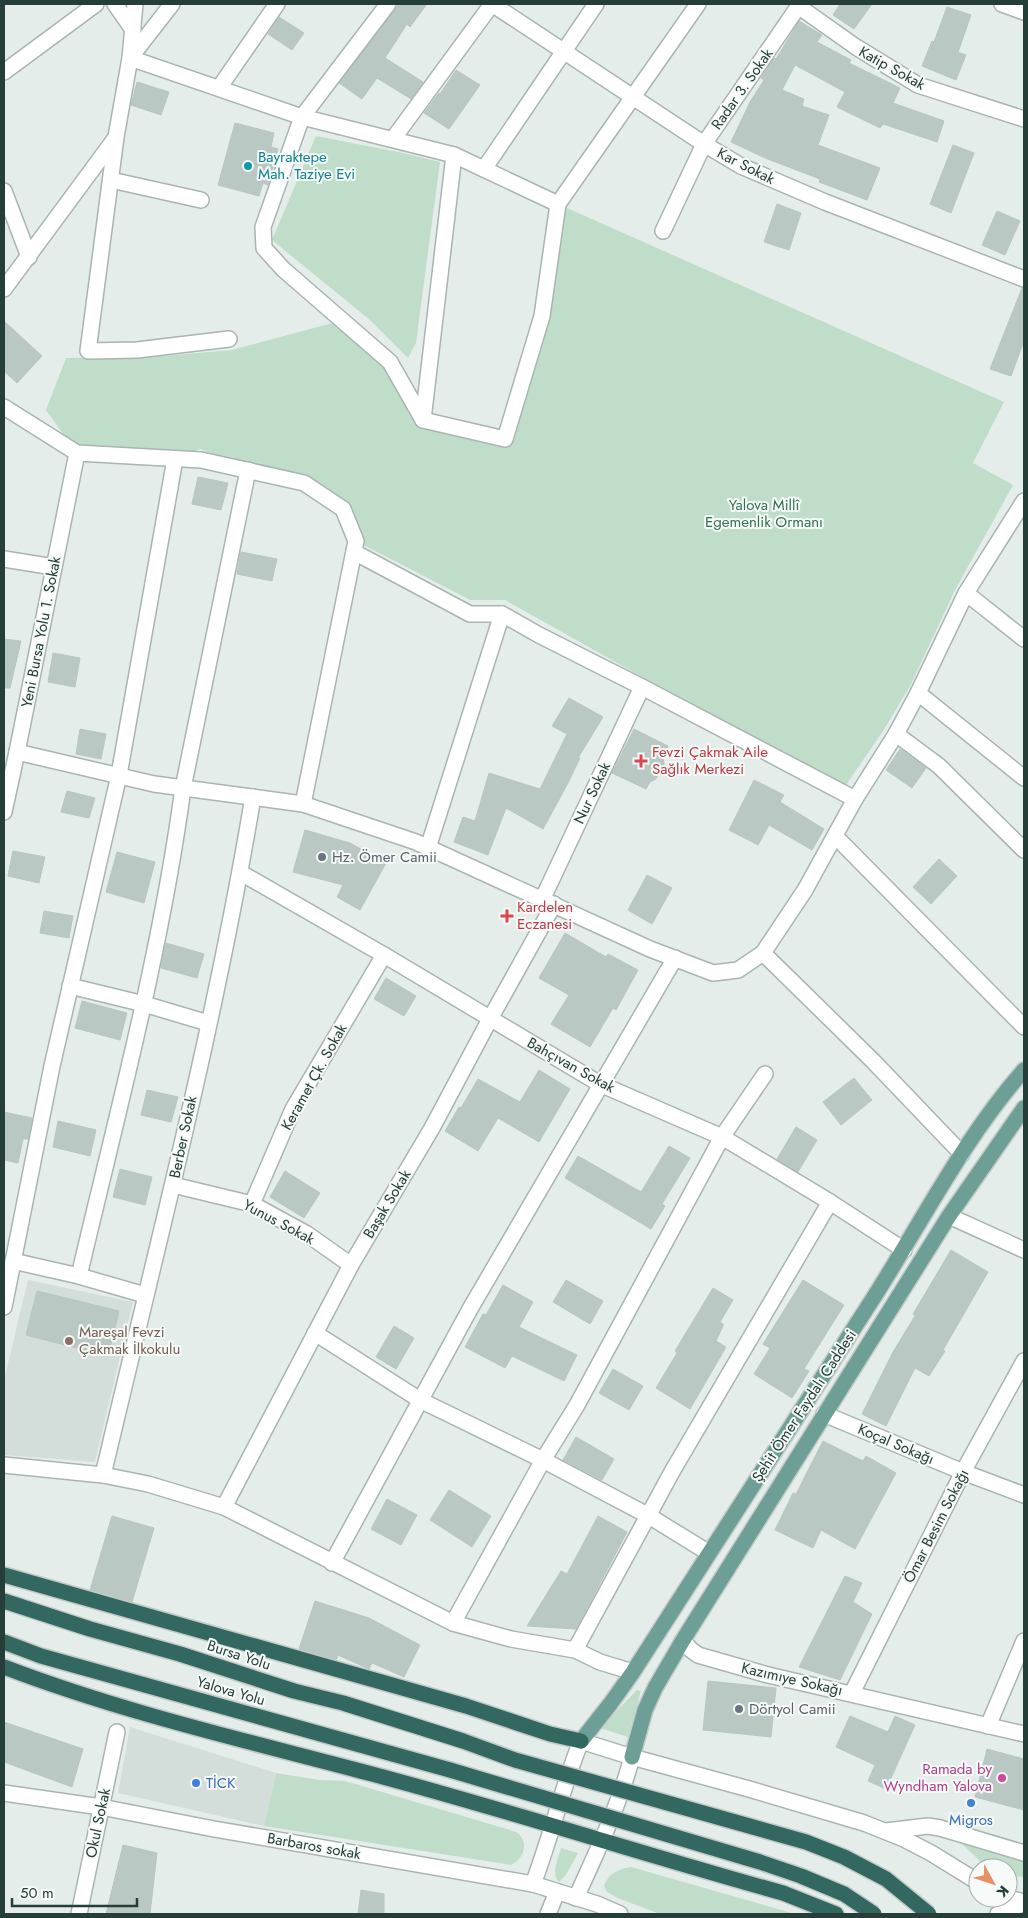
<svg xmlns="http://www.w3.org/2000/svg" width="1028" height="1918" font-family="Jost,sans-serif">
  <rect width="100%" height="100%" fill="#e5edea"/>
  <g fill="#d3ddd9">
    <polygon points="28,1280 133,1302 95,1462 4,1455 4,1380"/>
    <polygon points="130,1727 276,1773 264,1826 118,1793"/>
  </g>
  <g fill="#c0ddc9">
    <polygon points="316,136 403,153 440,162 416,343 408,358 370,320 272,240"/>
    <polygon points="558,204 1004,402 973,463 1013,485 955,590 910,686 883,731 846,785 653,683 505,600 470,600 356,541 343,509 304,483 248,470 200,449 175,459 77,453 46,410 66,358 152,357 232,350 344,320 390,362 423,420 505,439 542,316"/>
    <polygon points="637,1690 641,1691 628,1737 600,1728"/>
    <path d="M276 1773 320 1780 345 1781 500 1827C505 1828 511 1830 516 1832 530 1841 524 1859 511 1865L264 1826Z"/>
    <polygon points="958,1840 1024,1860 1024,1877 1008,1876 1008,1868 992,1868 980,1861"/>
    <path d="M561 1848 578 1853 566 1875 559 1882C551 1874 558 1858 561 1848Z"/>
    <path d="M631 1867 785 1911 793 1914H660L618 1898 607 1892 604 1886C609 1873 618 1869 631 1867Z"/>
  </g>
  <g fill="#bac8c3" stroke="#b8c6c1">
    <polygon points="399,4 427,4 410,27 407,24 385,58 423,82 411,99 377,78 362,99 339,83"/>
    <polygon points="840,4 872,4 854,29 833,15"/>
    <polygon points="947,7 971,15 958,52 966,55 956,80 922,66 932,41 934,42"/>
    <polygon points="279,17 304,33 292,50 268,34"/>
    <polygon points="799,21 822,35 817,42 851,60 849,63 900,88 893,103 944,121 937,142 883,124 880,128 837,107 845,92 795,65 782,90 804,99 802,106 829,115 818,145 880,168 867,200 819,182 820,179 765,158 731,142 750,102 764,80 761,78 765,72 774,58 776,59"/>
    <polygon points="456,70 480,85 449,129 424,113 439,93 440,94"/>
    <polygon points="137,82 169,92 161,115 131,105"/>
    <polygon points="235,123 274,133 271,147 278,149 268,185 263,183 259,196 218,185"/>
    <polygon points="953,145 974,153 951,213 930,204"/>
    <polygon points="777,204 801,213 789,250 764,242"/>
    <polygon points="997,211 1020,221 1005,255 982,245"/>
    <polygon points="1022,288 1024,288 1024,341 1011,376 990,369"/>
    <polygon points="4,321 42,356 17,383 4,371"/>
    <polygon points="198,477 228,483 221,510 192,504"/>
    <polygon points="241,552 277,559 272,581 237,574"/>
    <polygon points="4,639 21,641 10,688 4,688"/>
    <polygon points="53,653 80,658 75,687 48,682"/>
    <polygon points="569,698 603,717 578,758 580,758 568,783 543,829 506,808 488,855 454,842 463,817 475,821 489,773 540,789 567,734 552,726"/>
    <polygon points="80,729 106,734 101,759 76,754"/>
    <polygon points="634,729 668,746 663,758 664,764 656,779 650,782 646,789 612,773"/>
    <polygon points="900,749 926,768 912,788 886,770"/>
    <polygon points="754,780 784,795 780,802 824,829 812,850 769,825 758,845 729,830"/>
    <polygon points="67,791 95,798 89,818 61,812"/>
    <polygon points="305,830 350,843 386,863 360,910 337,897 343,885 293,872"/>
    <polygon points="13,851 45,857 39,883 8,876"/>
    <polygon points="117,852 155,862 144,903 106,892"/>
    <polygon points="939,859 957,876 931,904 913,887"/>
    <polygon points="647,875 672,888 652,924 628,910"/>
    <polygon points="44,911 73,916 69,938 40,933"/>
    <polygon points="565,933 606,957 608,954 638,970 616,1010 613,1008 590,1047 551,1024 569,995 539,978"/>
    <polygon points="166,943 204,954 197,978 161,968"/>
    <polygon points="386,978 416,996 404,1016 374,999"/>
    <polygon points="82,1001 127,1013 120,1040 75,1028"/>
    <polygon points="539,1070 570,1089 539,1142 498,1118 478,1151 445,1131 459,1107 461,1108 478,1079 520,1102"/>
    <polygon points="854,1078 872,1100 841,1125 823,1102"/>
    <polygon points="147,1090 178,1097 171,1122 141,1115"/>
    <polygon points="4,1112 32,1118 28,1139 23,1139 18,1163 4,1160"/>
    <polygon points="58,1121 96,1130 90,1156 53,1147"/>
    <polygon points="796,1127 817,1140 798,1172 777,1159"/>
    <polygon points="669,1146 690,1158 662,1204 665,1206 651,1229 565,1178 578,1156 641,1192"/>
    <polygon points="120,1169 152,1177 145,1205 113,1197"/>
    <polygon points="285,1171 320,1193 304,1218 270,1197"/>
    <polygon points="951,1250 988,1272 943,1350 945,1351 929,1376 915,1368 886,1426 862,1414 893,1352 915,1316 913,1314"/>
    <polygon points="566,1280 603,1301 590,1324 553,1302"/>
    <polygon points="803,1280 844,1305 804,1369 809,1371 792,1398 754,1374 770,1348 763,1344"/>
    <polygon points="503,1285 533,1302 519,1327 577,1355 564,1381 512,1356 505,1368 465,1347 483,1314 486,1315"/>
    <polygon points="713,1288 733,1300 720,1322 723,1324 723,1326 716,1341 726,1347 690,1409 656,1388 677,1353 675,1351"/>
    <polygon points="37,1291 119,1311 108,1356 26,1335"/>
    <polygon points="394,1326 414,1338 396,1369 376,1357"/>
    <polygon points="613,1369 643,1386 629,1410 599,1393"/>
    <polygon points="576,1437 614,1459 602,1480 563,1460"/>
    <polygon points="823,1441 863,1461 866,1456 896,1473 855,1549 821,1530 813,1548 775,1530 793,1493 796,1494"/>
    <polygon points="449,1490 491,1516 472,1547 430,1520"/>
    <polygon points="387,1499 417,1515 401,1545 371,1529"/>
    <polygon points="112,1516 154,1528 132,1602 90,1590"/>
    <polygon points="598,1516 627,1532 576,1629 527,1626 561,1571 567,1574"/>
    <polygon points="845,1576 862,1583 853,1602 872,1614 840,1680 799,1667"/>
    <polygon points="315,1601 369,1618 420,1645 404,1677 372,1663 369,1669 338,1655 336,1660 299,1649"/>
    <polygon points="708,1681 776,1688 771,1737 703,1730"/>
    <polygon points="850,1716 888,1732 895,1716 915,1725 886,1789 868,1781 875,1765 836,1747"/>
    <polygon points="4,1722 83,1749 72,1787 4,1762"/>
    <polygon points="987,1749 1024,1759 1024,1810 975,1797"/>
    <polygon points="123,1845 157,1853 150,1914 106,1914"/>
    <polygon points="361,1890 384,1894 384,1914 358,1914"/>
  </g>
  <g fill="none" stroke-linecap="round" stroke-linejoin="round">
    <defs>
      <g id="street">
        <polyline points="115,4 133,30"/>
        <polyline points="135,4 130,58 116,137 88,351 137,350 229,339"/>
        <polyline points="172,4 130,58 302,117 454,155 558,204"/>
        <polyline points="388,4 302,117 263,227 264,248 283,269 390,362 423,420 454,155"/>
        <polyline points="492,4 704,144 741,166 825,202 1024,279"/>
        <polyline points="1002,4 1024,12"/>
        <polyline points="798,6 856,47 918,85 1024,119"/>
        <polyline points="4,72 96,4"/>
        <polyline points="219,88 277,4"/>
        <polyline points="393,139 492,4"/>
        <polyline points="484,169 596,4"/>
        <polyline points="111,180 201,200"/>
        <polyline points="4,191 29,257"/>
        <polyline points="663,231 704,144 800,4"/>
        <polyline points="4,289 114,140"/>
        <polyline points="4,407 77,453 201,460 304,483 343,509 356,541 303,804"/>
        <polyline points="423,420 505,439 542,316 558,204 698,4"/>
        <polyline points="354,552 470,614 502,614 539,635 642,687 855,799"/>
        <polyline points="4,559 54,567"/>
        <polyline points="966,593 1024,639"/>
        <polyline points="918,693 1024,778"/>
        <polyline points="896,734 939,766 1024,850"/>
        <polyline points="17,752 154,784 303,804 416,842 650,949 713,973 738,970 763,953 805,890 855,799 896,734 918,693 966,593 1024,501"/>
        <polyline points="4,812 17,752 77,453"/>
        <polyline points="835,836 1024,1027"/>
        <polyline points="428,848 502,614"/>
        <polyline points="241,873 384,955 600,1084 722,1137 830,1202 904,1250"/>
        <polyline points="543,898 642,687"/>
        <polyline points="763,953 873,1061 962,1154"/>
        <polyline points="70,986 144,1004 208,1023"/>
        <polyline points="173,1185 252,1204 307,1234 351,1265"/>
        <polyline points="252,1204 293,1109 384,955"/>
        <polyline points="949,1216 1024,1250"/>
        <polyline points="13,1261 79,1276 145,1295"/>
        <path d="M79 1276C117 1114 161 952 183 788L248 470"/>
        <polyline points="4,1307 52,1066 119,775 175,459"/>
        <polyline points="315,1333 420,1400 543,1460 649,1516 709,1553"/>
        <polyline points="824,1414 963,1472 1024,1495"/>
        <polyline points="4,1465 103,1475 148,1484 224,1507 453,1623 511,1639 575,1650 600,1662 633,1672"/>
        <path d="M103 1475C156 1250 215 1025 253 797"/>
        <polyline points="224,1507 351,1265 432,1128 490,1019 554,904"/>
        <polyline points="332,1563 470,1309 675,958"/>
        <polyline points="453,1623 543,1460 577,1405 722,1137 765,1074"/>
        <polyline points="683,1640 690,1649 698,1655 768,1675 1024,1734"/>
        <polyline points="575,1650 673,1470 830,1202"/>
        <polyline points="852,1693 963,1472 1024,1361"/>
        <polyline points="988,1726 1024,1641"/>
        <polyline points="632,1757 749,1789 864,1823 904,1839 931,1853 978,1882"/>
        <polyline points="4,1793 101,1807 214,1829 533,1884 597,1904 620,1914"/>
        <polyline points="886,1831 928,1826 940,1828 1024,1853"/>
        <path d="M533 1884C551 1837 562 1788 581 1741L632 1757C619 1806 597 1851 576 1898"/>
        <polyline points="1008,1898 1024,1902"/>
        <polyline points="79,1914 117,1732"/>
        <polyline points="548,1914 557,1892"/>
      </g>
      <polyline id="secondary" points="998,1914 1006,1909 1024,1904"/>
      <g id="primary">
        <path d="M581 1741 611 1703 633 1672C713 1547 794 1423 874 1297 923 1220 964 1138 1024 1070"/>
        <polyline points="632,1757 645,1710 655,1688 683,1640 949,1216 1024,1108"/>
      </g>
      <g id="highway">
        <polyline points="4,1575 466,1706 550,1734 581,1741"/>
        <polyline points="4,1601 90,1629 180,1654 294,1691 343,1703 463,1741"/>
        <polyline points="4,1642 41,1656 450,1770"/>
        <path d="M4 1667C127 1714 256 1743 383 1777 517 1813 649 1856 783 1893L836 1914"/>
      </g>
    </defs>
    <use href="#street" stroke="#a8b5b1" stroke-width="18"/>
    <use href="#secondary" stroke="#a4b8b2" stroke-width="18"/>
    <use href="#primary" stroke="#c2c9c8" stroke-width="18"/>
    <use href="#highway" stroke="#c2c9c8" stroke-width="18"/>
    <use href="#street" stroke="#fff" stroke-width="15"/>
    <use href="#secondary" stroke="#fff" stroke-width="15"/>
    <use href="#primary" stroke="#6d9f96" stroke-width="15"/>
    <use href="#highway" stroke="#336861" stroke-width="15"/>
    <defs>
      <g id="highway-bridge">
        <polyline points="463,1741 515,1760 806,1842 844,1857 886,1879 929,1914"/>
        <polyline points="450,1770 760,1862 801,1876 844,1894 874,1914"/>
      </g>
    </defs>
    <use href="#highway-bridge" stroke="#c2c9c8" stroke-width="18" stroke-linecap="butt"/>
    <use href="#highway-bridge" stroke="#336861" stroke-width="15"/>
  </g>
  <circle fill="#0f9aa8" stroke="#f6faf8" stroke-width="2" cx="248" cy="166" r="5"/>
  <g fill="#e0444e" stroke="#f6faf8" stroke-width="2">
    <path d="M638.5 753.5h5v5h5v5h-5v5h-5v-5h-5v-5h5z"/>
    <path d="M504.5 908.5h5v5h5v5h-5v5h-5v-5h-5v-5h5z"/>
  </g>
  <g fill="#6b7280" stroke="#f6faf8" stroke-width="2">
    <circle cx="322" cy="857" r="5"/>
    <circle cx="739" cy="1709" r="5"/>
  </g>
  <circle fill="#8d6e63" stroke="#f6faf8" stroke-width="2" cx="69" cy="1341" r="5"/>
  <circle fill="#d1479c" stroke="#f6faf8" stroke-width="2" cx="1002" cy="1778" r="5"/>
  <g fill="#3f7fe0" stroke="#f6faf8" stroke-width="2">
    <circle cx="196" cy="1783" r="5"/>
    <circle cx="971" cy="1803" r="5"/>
  </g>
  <g text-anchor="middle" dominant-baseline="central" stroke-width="4" stroke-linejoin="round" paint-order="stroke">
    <g font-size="15" fill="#253e39" stroke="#f6faf8">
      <text transform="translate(892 68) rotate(29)">Katip Sokak</text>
      <text transform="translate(742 89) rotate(-55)">Radar 3. Sokak</text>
      <text transform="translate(746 166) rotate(27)">Kar Sokak</text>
      <text transform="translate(41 632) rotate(-79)">Yeni Bursa Yolu 1. Sokak</text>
      <text transform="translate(592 793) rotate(-65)">Nur Sokak</text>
      <text transform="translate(571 1065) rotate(29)">Bahçıvan Sokak</text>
      <text transform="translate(314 1077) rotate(-61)">Keramet Çk. Sokak</text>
      <text transform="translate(183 1137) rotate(-78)">Berber Sokak</text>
      <text transform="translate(387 1204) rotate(-59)">Başak Sokak</text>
      <text transform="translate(279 1222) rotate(28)">Yunus Sokak</text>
      <text transform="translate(804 1406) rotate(-57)">Şehit Ömer Faydalı Caddesi</text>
      <text transform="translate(896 1444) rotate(23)">Koçal Sokağı</text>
      <text transform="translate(936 1526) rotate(-63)">Ömar Besim Sokağı</text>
      <text transform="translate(239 1655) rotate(18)">Bursa Yolu</text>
      <text transform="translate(792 1679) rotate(13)">Kazımıye Sokağı</text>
      <text transform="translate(231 1691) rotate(16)">Yalova Yolu</text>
      <text transform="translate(98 1823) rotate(-78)">Okul Sokak</text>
      <text transform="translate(314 1846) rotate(10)">Barbaros sokak</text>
    </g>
    <g font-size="15" fill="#0d838f" stroke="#f6faf8" text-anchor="start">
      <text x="258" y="157">Bayraktepe<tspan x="258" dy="17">Mah. Taziye Evi</tspan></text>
    </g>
    <g font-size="15" fill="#32724f" stroke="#f6faf8">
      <text x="764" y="505">Yalova Millî<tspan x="764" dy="17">Egemenlik Ormanı</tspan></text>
    </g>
    <g font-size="15" fill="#be3a42" stroke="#f6faf8" text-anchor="start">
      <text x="652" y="752">Fevzi Çakmak Aile<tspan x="652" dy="17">Sağlık Merkezi</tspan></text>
      <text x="517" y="907">Kardelen<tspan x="517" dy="17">Eczanesi</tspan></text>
    </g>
    <g font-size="15" fill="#5b616d" stroke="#f6faf8" text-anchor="start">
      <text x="332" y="857">Hz. Ömer Camii</text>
      <text x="749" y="1709">Dörtyol Camii</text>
    </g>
    <g font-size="15" fill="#785e54" stroke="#f6faf8" text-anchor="start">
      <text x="79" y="1332">Mareşal Fevzi<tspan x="79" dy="17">Çakmak İlkokulu</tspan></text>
    </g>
    <g font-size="15" fill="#b23c85" stroke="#f6faf8" text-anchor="end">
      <text x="992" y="1769">Ramada by<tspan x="992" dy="17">Wyndham Yalova</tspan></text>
    </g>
    <g font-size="15" fill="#366cbe" stroke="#f6faf8" text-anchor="start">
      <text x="206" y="1783">TİCK</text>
      <text x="971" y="1820" text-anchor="middle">Migros</text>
    </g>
  </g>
  <rect width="1028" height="1918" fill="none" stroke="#253e39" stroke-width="10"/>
  <g transform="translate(993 1883) rotate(130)"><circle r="24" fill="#f6faf8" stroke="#a2afac"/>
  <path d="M0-4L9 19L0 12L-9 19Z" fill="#e88f68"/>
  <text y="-8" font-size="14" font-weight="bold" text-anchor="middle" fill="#253e39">K</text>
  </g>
  <path d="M12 1898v8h125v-8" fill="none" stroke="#253e39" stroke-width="2.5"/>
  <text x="20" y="1898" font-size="15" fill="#253e39" stroke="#f6faf8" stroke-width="4" paint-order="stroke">50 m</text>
</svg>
